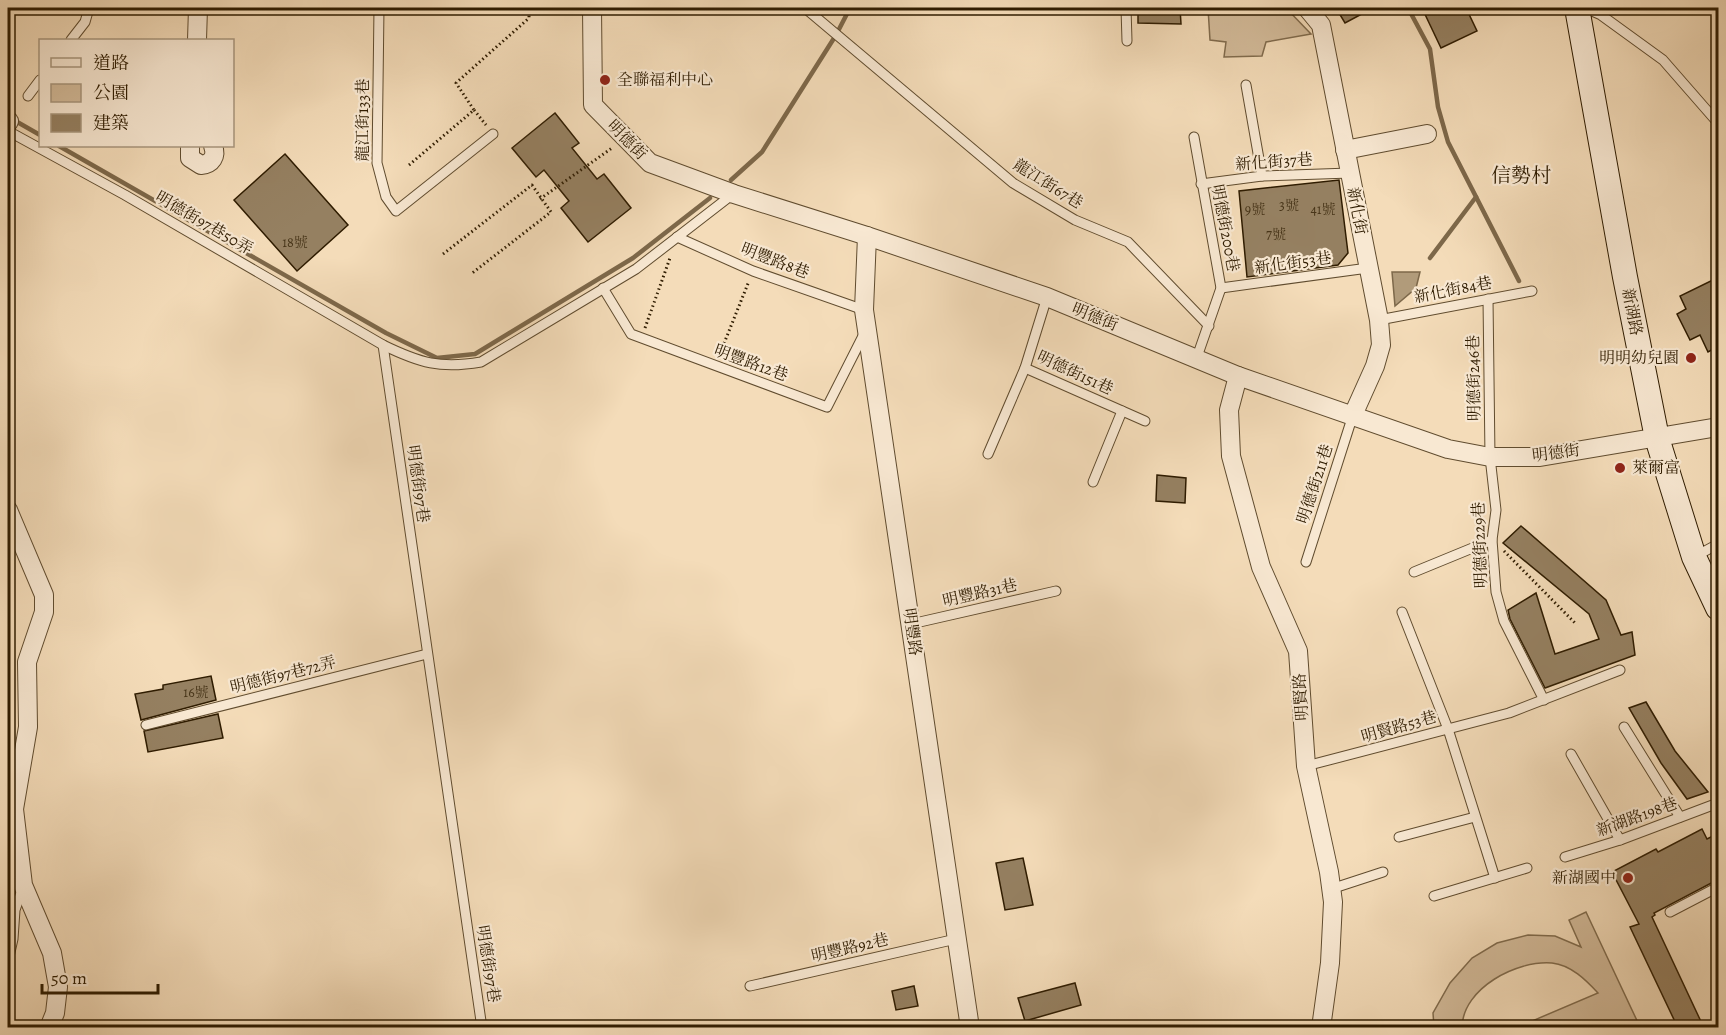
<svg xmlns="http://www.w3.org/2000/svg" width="1726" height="1035" font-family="Alegreya,'Noto Serif TC',serif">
  <rect width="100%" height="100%" fill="#f4dcb9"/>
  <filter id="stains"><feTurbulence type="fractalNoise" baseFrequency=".00333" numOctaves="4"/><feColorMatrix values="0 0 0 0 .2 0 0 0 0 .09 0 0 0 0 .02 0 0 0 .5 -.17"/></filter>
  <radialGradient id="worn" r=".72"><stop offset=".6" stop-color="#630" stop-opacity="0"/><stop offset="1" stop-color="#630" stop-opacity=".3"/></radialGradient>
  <g fill="#d3bb9a" stroke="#816c4e" stroke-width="1.5">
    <polygon points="1208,8 1286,8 1311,34 1266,42 1262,56 1224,57 1226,42 1210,40"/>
    <path d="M1586 912 1640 1027H1518L1598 993C1586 980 1571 965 1552 963 1517 960 1463 988 1462 1027H1434L1433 1013 1450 983 1472 958 1497 943 1528 935 1555 936 1581 947 1569 920Z"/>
  </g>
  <polygon fill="#b19b7a" stroke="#7d684a" stroke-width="1.5" points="1392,272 1420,272 1416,288 1395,306"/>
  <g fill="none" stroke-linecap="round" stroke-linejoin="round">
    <g stroke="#7d684a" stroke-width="4.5">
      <polyline points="1408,8 1430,49 1438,107 1448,142 1519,281"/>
      <polyline points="12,119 40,135"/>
      <polyline points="59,146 386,333 437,358 475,354 633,258 710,198"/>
      <polyline points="731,180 762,152 836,35 850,8"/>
      <polyline points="1430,258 1476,197"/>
    </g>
  </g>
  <g fill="#958061" stroke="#2f1c01" stroke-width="1.5">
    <polygon points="1138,8 1180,8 1181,24 1138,23"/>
    <polygon points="1336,8 1373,8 1345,23"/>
    <polygon points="1422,8 1466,8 1477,31 1441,48"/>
    <polygon points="555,113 579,143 572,148 597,179 604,174 631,208 588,242 561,208 569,201 544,170 536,177 512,148"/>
    <polygon points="285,154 348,225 297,271 234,200"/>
    <polygon points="1339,180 1348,253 1338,265 1247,277 1239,191"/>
    <polygon points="1719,277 1719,346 1708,352 1700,335 1690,340 1677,314 1686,309 1680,296"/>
    <polygon points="1157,475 1186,478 1185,503 1156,501"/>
    <polygon points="1521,526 1606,600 1621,635 1632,632 1635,655 1545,688 1510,619 1508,610 1536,593 1555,654 1599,639 1589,614 1503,543"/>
    <polygon points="211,676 216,700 141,720 135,694 163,689 163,685"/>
    <polygon points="1646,702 1675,751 1708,792 1687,799 1661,763 1629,708"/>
    <polygon points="218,714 223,738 148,752 144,731"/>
    <polygon points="1702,829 1707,839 1719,833 1719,879 1654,913 1655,915 1652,917 1704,1028 1678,1028 1630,927 1639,924 1612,872 1656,849 1658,852"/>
    <polygon points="1023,858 1033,905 1005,910 996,863"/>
    <polygon points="1075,983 1081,1005 1025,1021 1018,998"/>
    <polygon points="914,986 918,1006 896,1010 892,991"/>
  </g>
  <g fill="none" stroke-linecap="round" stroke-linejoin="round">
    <defs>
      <g id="lane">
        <polyline points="379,8 377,163 386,197 396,211 493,134"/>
        <polyline points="805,8 1013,183 1075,220 1128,242 1209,326"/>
        <polyline points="1126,8 1127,41"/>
        <polyline points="1585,8 1601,15 1663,60 1718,123"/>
        <polyline points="71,40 85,22 89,8"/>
        <polyline points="1246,85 1262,176"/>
        <polyline points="28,96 40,80"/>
        <path d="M8 131 125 195 383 345C420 363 440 369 481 362L636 269 733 194"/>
        <polyline points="1194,137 1221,288 1197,357"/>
        <polyline points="1201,184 1262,176 1350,173"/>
        <polyline points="677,237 753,271 864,310"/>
        <polyline points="603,288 631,334 827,407 865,332"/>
        <polyline points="1221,288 1368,268"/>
        <polyline points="1047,297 1025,368 1145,421"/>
        <polyline points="1488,299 1490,457 1496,510 1492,540 1496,592 1504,621 1544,700"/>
        <polyline points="1379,320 1532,291"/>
        <polyline points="383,345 482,1028"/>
        <polyline points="988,454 1025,368"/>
        <polyline points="1093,482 1122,411"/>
        <polyline points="1696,556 1718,544"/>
        <polyline points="1306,562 1353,415"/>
        <polyline points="1414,572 1492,540"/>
        <polyline points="1402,612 1448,729 1495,878"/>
        <polyline points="911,624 1056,591"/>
        <polyline points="146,725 427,654"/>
        <polyline points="1624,727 1680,817"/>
        <polyline points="1571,754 1620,840"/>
        <polyline points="1306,766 1509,713 1620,670"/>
        <polyline points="1399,837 1475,817"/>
        <polyline points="1565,857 1620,840 1718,803"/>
        <polyline points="1331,889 1383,872"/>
        <polyline points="1434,896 1527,868"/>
        <polyline points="1670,912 1718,887"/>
        <polyline points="8,961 13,939 15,910 23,887"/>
        <polyline points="750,986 956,939"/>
      </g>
      <g id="street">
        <polyline points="592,8 593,105 650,163 734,194 867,236 1047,297 1238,376 1448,449 1490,457 1540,457 1718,427"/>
        <polyline points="1307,8 1321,25 1379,320 1381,345 1375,366 1353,415"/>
        <polyline points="197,40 198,8"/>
        <polyline points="8,123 9,121"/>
        <path d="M190 146V158L201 165C212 164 217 156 213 146"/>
        <polyline points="1345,150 1427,134"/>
        <polyline points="867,236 864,310 970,1028"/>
        <polyline points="1238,376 1229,410 1231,456 1261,567 1298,651 1306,766 1329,872 1333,902 1330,963 1321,1028"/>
        <polyline points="8,510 44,595 44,612 27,662 28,727 14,809 23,885 52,953 58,987 55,1013 49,1028"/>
      </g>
      <polyline id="secondary" points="1577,8 1625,277 1657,438 1694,557 1718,608"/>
    </defs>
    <use href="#lane" stroke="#604c2f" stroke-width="11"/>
    <use href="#street" stroke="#604c2f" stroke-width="20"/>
    <use href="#secondary" stroke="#2f1c01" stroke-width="26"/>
    <g stroke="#2f1c01" stroke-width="3" stroke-dasharray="1.5 3" stroke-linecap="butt">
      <polyline points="474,110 486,125"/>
      <polyline points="409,165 474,110 456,83 529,18 529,8"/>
      <polyline points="540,199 612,148"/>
      <polyline points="443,254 532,185 551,212 471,274"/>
      <polyline points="645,328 670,258"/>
      <polyline points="719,356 749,281"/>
      <polyline points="1504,551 1576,624"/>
    </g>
    <use href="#lane" stroke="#f8e8d2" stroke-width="9"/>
    <use href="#street" stroke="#f8e8d2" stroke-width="18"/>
    <use href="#secondary" stroke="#f8e8d2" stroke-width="24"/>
  </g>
  <g fill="#8f2418" stroke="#f8e8d2" stroke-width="2">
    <circle cx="605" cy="80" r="6"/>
    <circle cx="1691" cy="358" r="6"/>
    <circle cx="1620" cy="468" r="6"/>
    <circle cx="1628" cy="878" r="6"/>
  </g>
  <g text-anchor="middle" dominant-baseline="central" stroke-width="4.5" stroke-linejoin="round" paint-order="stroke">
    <g font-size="14" fill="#483519">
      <text x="1289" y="205">3號</text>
      <text x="1255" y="209">9號</text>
      <text x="1323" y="209">41號</text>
      <text x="1276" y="234">7號</text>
      <text x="295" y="242">18號</text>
      <text x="196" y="692">16號</text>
    </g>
    <g font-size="16" fill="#2f1c01" stroke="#f8e8d2" text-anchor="start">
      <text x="617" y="80">全聯福利中心</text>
      <text x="1679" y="358" text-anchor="end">明明幼兒園</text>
      <text x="1632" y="468">萊爾富</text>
      <text x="1616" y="878" text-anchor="end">新湖國中</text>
    </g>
    <g font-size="16" fill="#2f1c01" stroke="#f8e8d2">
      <text transform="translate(363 120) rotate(-90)">龍江街133巷</text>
      <text transform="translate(627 140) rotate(45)">明德街</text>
      <text transform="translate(1274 162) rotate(-4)">新化街37巷</text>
      <text transform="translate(1048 184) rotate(32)">龍江街67巷</text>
      <text transform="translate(1357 211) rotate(79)">新化街</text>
      <text transform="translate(204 223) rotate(30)">明德街97巷50弄</text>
      <text transform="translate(1225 228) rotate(79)">明德街200巷</text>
      <text transform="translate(775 261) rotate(21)">明豐路8巷</text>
      <text transform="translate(1293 263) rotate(-8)">新化街53巷</text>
      <text transform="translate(1453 290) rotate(-11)">新化街84巷</text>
      <text transform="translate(1632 312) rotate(79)">新湖路</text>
      <text transform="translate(1095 317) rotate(22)">明德街</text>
      <text transform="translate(751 363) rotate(20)">明豐路12巷</text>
      <text transform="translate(1075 373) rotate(25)">明德街151巷</text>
      <text transform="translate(1474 378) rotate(-91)">明德街246巷</text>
      <text transform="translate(1556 453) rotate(-7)">明德街</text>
      <text transform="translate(418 484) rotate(82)">明德街97巷</text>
      <text transform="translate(1315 484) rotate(-72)">明德街211巷</text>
      <text transform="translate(1480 545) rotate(-92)">明德街229巷</text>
      <text transform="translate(980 593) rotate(-13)">明豐路31巷</text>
      <text transform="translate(912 632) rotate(82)">明豐路</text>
      <text transform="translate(283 675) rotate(-14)">明德街97巷72弄</text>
      <text transform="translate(1301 697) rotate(-94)">明賢路</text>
      <text transform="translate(1399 727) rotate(-16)">明賢路53巷</text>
      <text transform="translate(1637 817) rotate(-20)">新湖路198巷</text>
      <text transform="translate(850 948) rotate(-13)">明豐路92巷</text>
      <text transform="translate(488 964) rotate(81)">明德街97巷</text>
    </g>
    <g font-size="20" fill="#2f1c01" stroke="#f8e8d2">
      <text x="1521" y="175">信勢村</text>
    </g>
  </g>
  <rect width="1726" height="1035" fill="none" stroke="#f4dcb9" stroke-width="30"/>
  <rect x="9" y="9" width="1708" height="1017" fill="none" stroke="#2f1c01" stroke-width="3"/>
  <rect x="15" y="15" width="1696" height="1005" fill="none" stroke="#2f1c01" stroke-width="1.5"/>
  <rect x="39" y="39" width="195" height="108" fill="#f8e8d2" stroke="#a8967e" stroke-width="1.5"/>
  <rect x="51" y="58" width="30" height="9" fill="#f8e8d2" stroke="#a8967e" stroke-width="1.5"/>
  <text x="93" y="69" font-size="18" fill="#2f1c01">道路</text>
  <rect x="51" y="84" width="30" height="18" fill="#d3bb9a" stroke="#a8967e" stroke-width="1.5"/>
  <text x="93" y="99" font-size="18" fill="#2f1c01">公園</text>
  <rect x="51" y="114" width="30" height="18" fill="#958061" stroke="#a8967e" stroke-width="1.5"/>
  <text x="93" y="129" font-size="18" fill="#2f1c01">建築</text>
  <path d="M42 984v9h116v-9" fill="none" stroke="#2f1c01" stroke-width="3"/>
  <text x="51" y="984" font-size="18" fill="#2f1c01" stroke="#f8e8d2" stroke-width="4.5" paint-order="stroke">50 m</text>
  <rect width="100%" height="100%" filter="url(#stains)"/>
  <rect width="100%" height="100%" fill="url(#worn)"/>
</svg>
